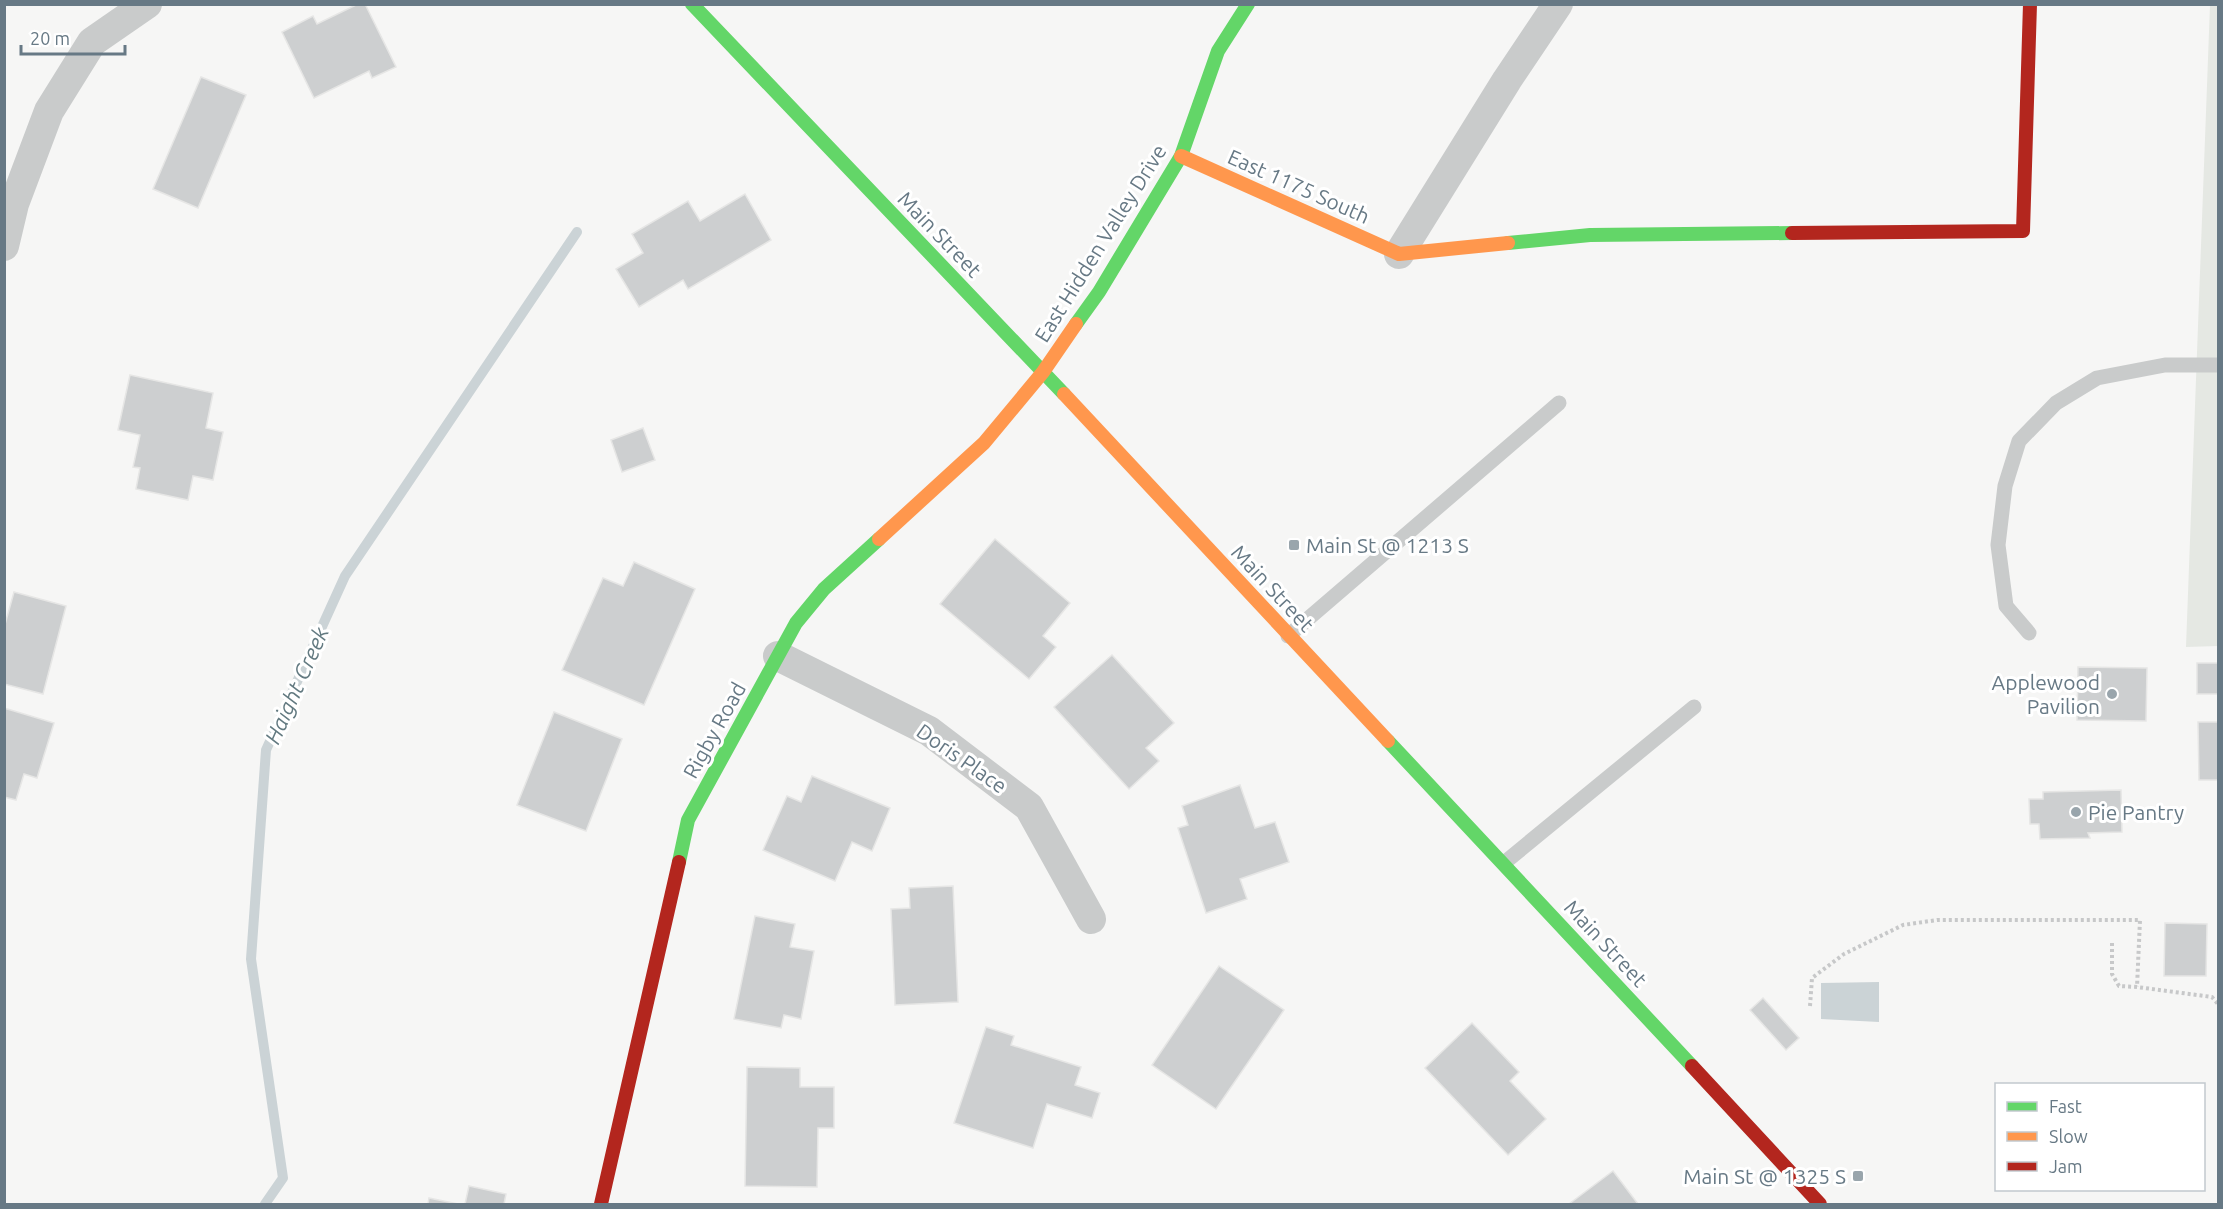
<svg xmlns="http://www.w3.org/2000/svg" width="2223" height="1209" font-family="Ubuntu,sans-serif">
  <rect width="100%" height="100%" fill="#f6f6f5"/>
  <polygon fill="#e5e8e3" points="2210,5 2218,5 2218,646 2186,647"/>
  <polygon fill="#cbd3d6" points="1879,982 1879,1022 1821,1019 1821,983"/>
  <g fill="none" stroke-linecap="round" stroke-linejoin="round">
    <polyline stroke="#cbd3d6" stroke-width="10" points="265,1204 283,1178 251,959 266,750 345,576 577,232"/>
  </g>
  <g fill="#cdcfd0" stroke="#e6e6e5" stroke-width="1.5">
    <polygon points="358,4 365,4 396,67 372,78 369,71 314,98 282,32 313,16 317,24"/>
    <polygon points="201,77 246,95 198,208 153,189"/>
    <polygon points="745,194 771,240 688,289 683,280 639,307 616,269 643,253 632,234 688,201 700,221"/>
    <polygon points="130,375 213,393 206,428 223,432 213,480 193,476 188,500 136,489 140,468 133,467 140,435 118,430"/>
    <polygon points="643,428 655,460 622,472 611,440"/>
    <polygon points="995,539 1070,603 1043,636 1056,647 1029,679 940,604"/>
    <polygon points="634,562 695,589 644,705 562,670 603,578 623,586"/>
    <polygon points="14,592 66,606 43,694 4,684 4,628"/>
    <polygon points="1112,655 1174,723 1146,748 1159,761 1129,789 1054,707"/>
    <rect x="2197" y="663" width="21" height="31"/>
    <polygon points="2078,667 2147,668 2146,721 2077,720"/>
    <polygon points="4,708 54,723 37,778 24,774 16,800 4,797"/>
    <polygon points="554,712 622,739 586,831 517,805"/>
    <polygon points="2198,722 2218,722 2218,780 2199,780"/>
    <polygon points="812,776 890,808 872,851 852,842 835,881 763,850 787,796 801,802"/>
    <polygon points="1240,785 1255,828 1275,822 1289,862 1240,879 1247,899 1206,913 1178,828 1188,825 1182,806"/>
    <polygon points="2121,790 2122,832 2088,833 2090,838 2040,839 2039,824 2030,824 2029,799 2043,799 2043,792"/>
    <polygon points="953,886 958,1002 895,1005 891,909 910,908 909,888"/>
    <polygon points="755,916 795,924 790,947 814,951 801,1019 784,1015 781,1028 734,1019"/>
    <polygon points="2165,923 2207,924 2206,976 2164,976"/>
    <polygon points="1219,966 1284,1010 1216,1109 1152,1065"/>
    <polygon points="1763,998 1799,1038 1786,1050 1750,1010"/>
    <polygon points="1472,1023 1519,1072 1510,1081 1546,1119 1508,1155 1425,1068"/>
    <polygon points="986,1027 1014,1036 1011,1045 1081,1067 1075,1085 1100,1093 1092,1118 1047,1104 1033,1148 954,1123"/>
    <polygon points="747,1067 800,1068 800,1087 834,1087 834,1128 818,1128 817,1187 745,1186"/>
    <polygon points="1613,1171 1638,1204 1569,1204"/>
    <polygon points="469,1186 506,1194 504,1204 465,1204"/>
    <polygon points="429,1198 458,1204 428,1204"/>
  </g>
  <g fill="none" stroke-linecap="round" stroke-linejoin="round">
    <g stroke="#c7c8c9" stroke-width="4" stroke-dasharray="3 3" stroke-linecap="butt">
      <polyline points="2112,943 2112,974 2119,986 2137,987 2212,997 2218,1004"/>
      <polyline points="1810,1006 1812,978 1844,954 1903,925 1937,920 2140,920 2137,987"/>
    </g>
    <g stroke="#c9cbcb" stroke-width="15">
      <polyline points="2029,633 2006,606 1998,545 2005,486 2019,441 2056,403 2097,378 2165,365 2218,365"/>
      <polyline points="1288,636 1559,403"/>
      <polyline points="1504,863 1694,707"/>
    </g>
    <g stroke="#c9cbcb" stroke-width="30">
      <polyline points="4,246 14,204 49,111 92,42 147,4"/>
      <polyline points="1399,254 1507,80 1558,4"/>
      <polyline points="778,656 929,731 1029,807 1091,919"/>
    </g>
    <g stroke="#63d668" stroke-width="14">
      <polyline points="692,4 1064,394"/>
      <polyline points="1508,243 1590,235 1792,233"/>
      <polyline points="1076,324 1099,292 1181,156 1218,51 1248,4"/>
      <polyline points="1388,741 1692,1066"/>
      <polyline points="679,862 688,820 796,623 824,589 879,539"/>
    </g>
    <g stroke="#ff974d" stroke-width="14">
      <polyline points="1181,156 1399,254 1508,243"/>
      <polyline points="1064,394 1388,741"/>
      <polyline points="879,539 984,443 1043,372 1076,324"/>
    </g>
    <g stroke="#b3261e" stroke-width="14">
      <polyline points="1792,233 2023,231 2030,4"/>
      <polyline points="1692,1066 1820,1204"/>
      <polyline points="601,1204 679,862"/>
    </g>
  </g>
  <g fill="#99a5ac" stroke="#fff" stroke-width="2">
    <rect x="1288" y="539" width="12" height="12" rx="3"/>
    <circle cx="2112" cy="694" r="6"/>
    <circle cx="2076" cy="812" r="6"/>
    <rect x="1852" y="1170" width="12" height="12" rx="3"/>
  </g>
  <g text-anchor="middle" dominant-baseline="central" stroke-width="6" stroke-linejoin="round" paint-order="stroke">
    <g font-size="21" fill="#677985" stroke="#fff">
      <text transform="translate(1299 186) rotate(24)">East 1175 South</text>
      <text transform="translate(940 234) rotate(46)">Main Street</text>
      <text transform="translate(1100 243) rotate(-58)">East Hidden Valley Drive</text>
      <text transform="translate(1273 588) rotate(47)">Main Street</text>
      <text transform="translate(714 730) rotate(-61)">Rigby Road</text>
      <text transform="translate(962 758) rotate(35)">Doris Place</text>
      <text transform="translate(1606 943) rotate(47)">Main Street</text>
    </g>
    <g font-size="21" fill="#677985" stroke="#fff" text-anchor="start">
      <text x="1306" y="545">Main St @ 1213 S</text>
      <text x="2100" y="682" text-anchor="end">Applewood<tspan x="2100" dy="24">Pavilion</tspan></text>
      <text x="2088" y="812">Pie Pantry</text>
      <text x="1846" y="1176" text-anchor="end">Main St @ 1325 S</text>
    </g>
    <g font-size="22" font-style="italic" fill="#637a81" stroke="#fff">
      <text transform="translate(296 685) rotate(-66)">Haight Creek</text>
    </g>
  </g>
  <rect width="2223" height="1209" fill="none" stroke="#677985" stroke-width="12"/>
  <rect x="1995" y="1083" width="210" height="108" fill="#ffffff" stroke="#c2c9ce" stroke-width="1.5"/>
  <rect x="2007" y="1102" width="30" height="9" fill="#63d668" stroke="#c2c9ce" stroke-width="1.5"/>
  <text x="2049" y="1113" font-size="18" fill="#677985">Fast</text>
  <rect x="2007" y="1132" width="30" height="9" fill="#ff974d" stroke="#c2c9ce" stroke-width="1.5"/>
  <text x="2049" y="1143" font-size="18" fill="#677985">Slow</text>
  <rect x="2007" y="1162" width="30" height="9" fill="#b3261e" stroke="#c2c9ce" stroke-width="1.5"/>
  <text x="2049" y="1173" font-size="18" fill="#677985">Jam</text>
  <path d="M21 45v9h104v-9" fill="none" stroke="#677985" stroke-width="3"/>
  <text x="30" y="45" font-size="18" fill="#677985" stroke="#ffffff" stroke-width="4.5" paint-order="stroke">20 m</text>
</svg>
